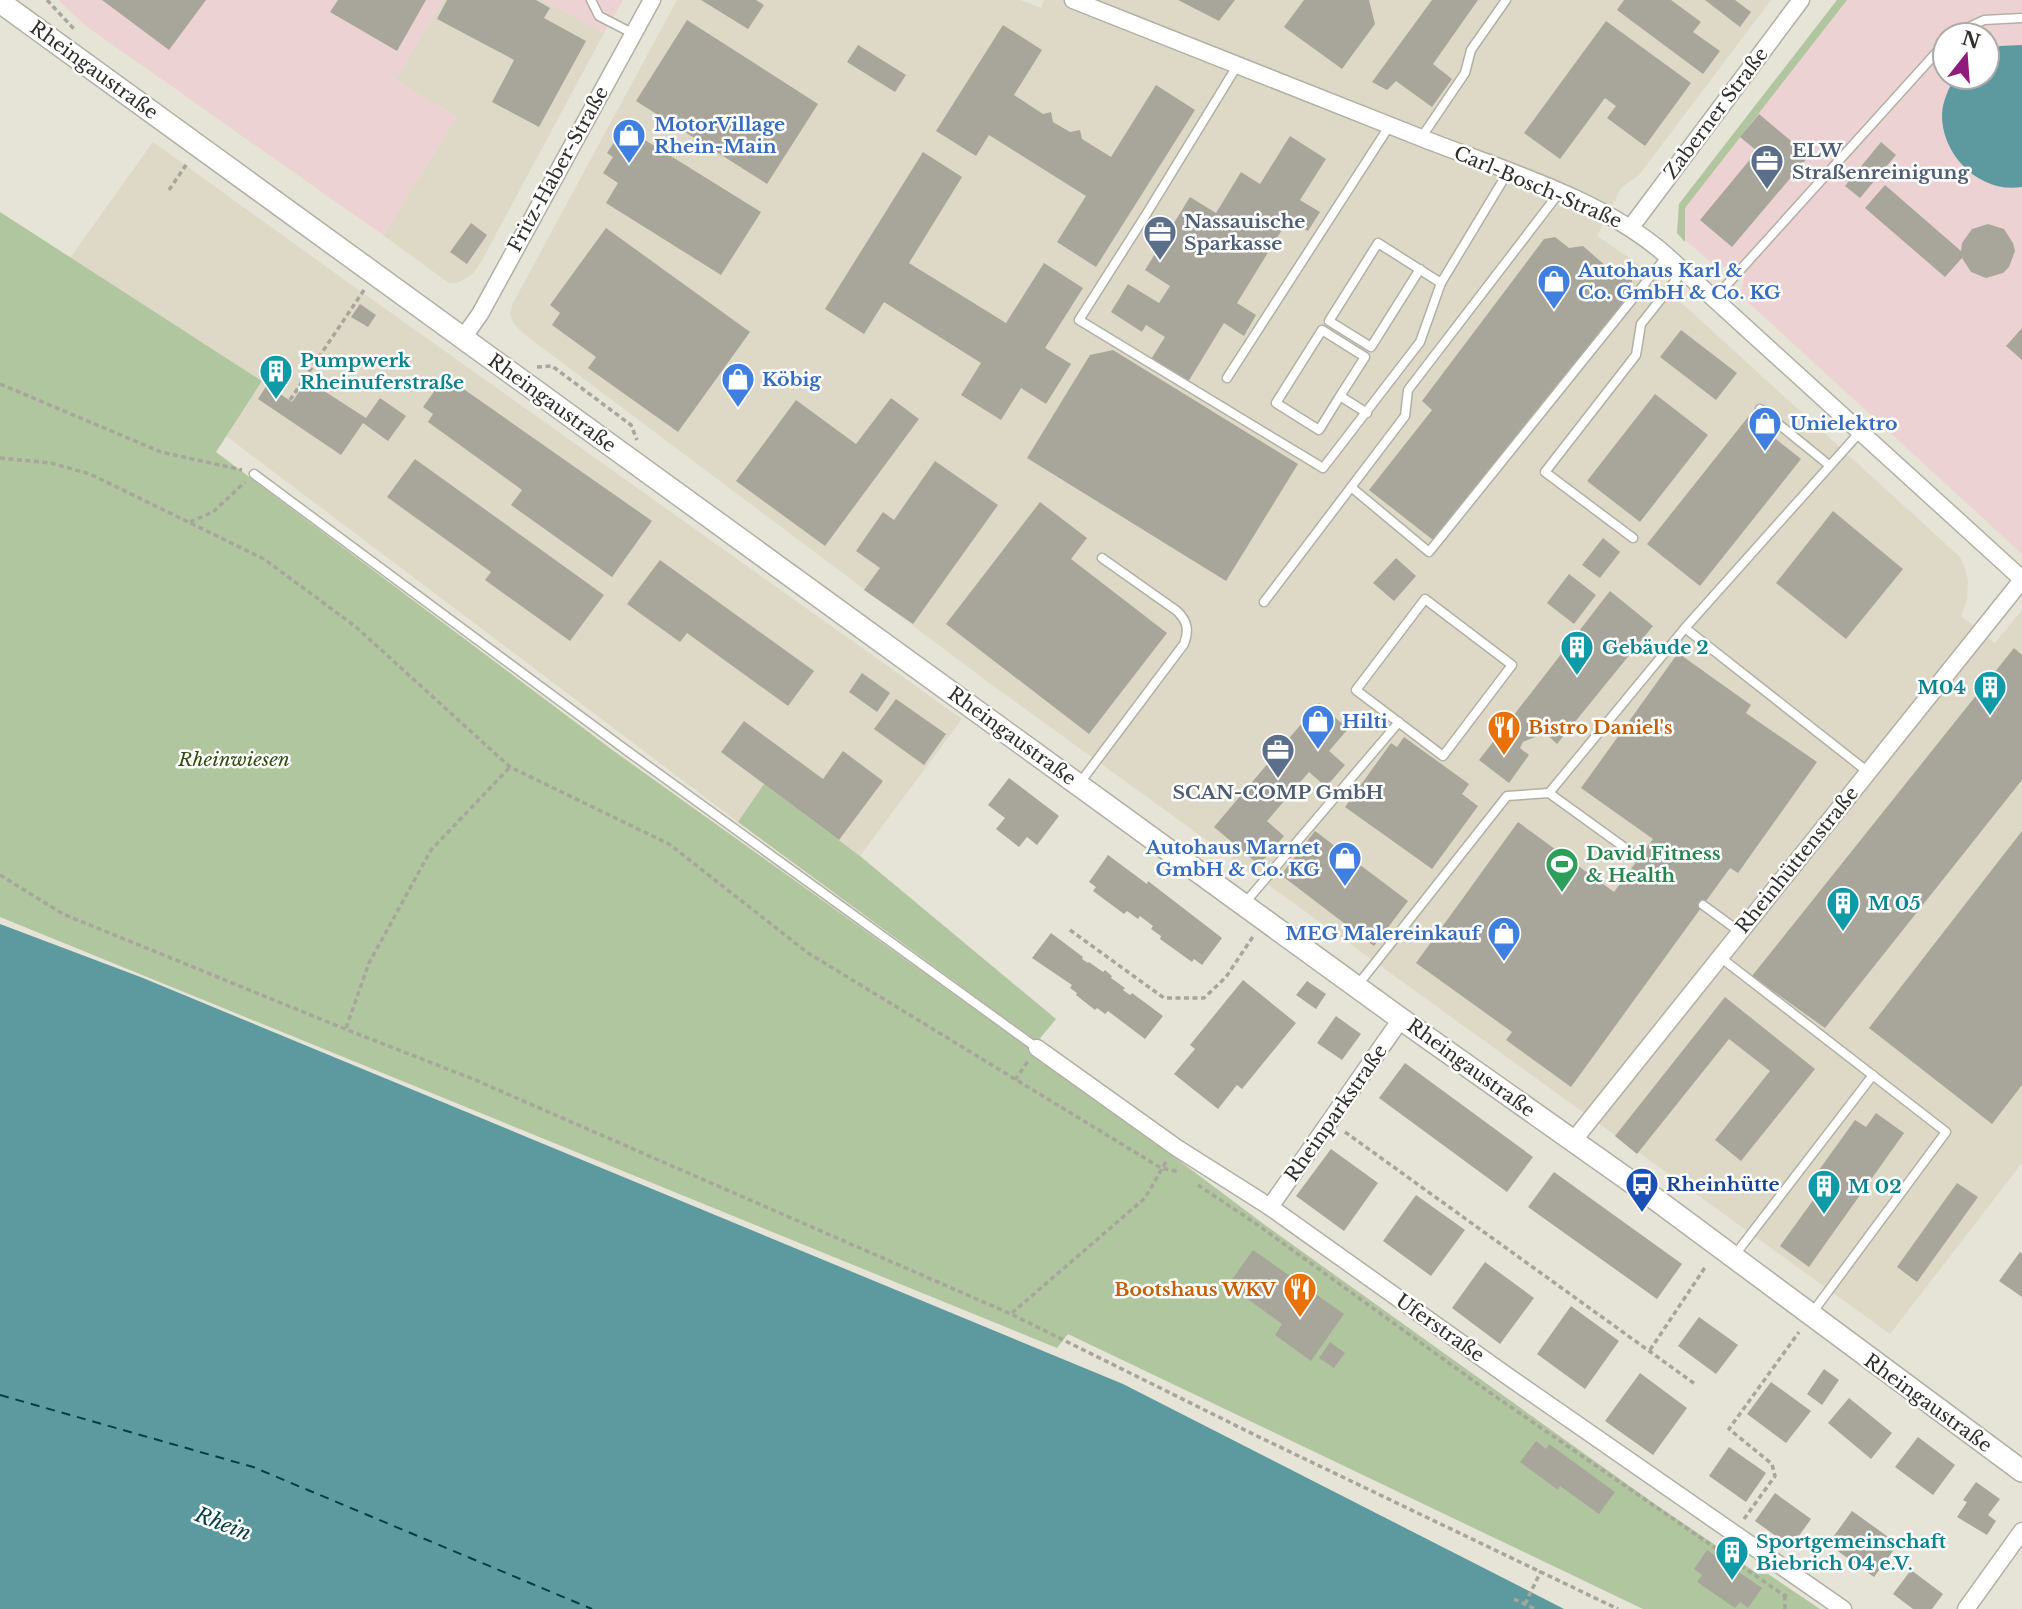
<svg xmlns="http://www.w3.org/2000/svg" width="2022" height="1609" font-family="'Libre Baskerville',serif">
  <rect width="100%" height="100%" fill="#e6e3d7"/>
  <g fill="#ded9c6">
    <polygon points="443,0 543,0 604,33 481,262 473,274 457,283 449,283 383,235 457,117 395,80"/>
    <polygon points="677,0 1020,0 1041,8 1044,0 1771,0 1639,175 1621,188 1597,236 1641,266 1960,557 1965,568 1968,582 1967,600 1961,616 1995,643 2022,610 2022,1163 1890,1334 992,685 524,334 514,324 510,314 513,303"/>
    <polygon points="153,142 335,273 962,719 860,856 764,785 738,822 226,436 262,381 70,258"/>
  </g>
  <g fill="#edd2d3" fill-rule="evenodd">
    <polygon points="58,0 443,0 395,80 457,117 383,235 86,26"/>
    <polygon points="543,0 623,0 604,33"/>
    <path d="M1837 0H2022V554L1749 303 1741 293 1744 279 1728 265 1725 267 1715 266 1677 233 1679 204ZM1945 35H1987V77H1945Z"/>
  </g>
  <g fill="#b0c69e">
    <polygon points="1837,0 1847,0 1685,208 1685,242 1677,233 1679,204"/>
    <polygon points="0,212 262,381 216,452 611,749 1029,1048 1265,1225 1652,1502 1758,1574 1768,1574 1820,1609 1643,1609 1068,1334 1057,1348 0,917"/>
    <polygon points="764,784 860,856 1056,1019 1037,1042 738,822"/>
  </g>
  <g fill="#5c9a9f">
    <path d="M2022 45V187C1980 194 1941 155 1942 114 1943 100 1949 88 1955 77H1987V51L2000 46Z"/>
    <polygon points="0,924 143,978 1123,1384 1564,1609 0,1609"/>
  </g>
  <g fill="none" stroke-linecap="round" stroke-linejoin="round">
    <polyline stroke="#003f43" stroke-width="2" stroke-dasharray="9 7" stroke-linecap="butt" points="0,1395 253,1467 592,1609"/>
  </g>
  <g fill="#a8a69a">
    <polygon points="102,0 206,0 169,50"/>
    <polygon points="338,0 426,0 397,51 330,12"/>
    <polygon points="447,0 536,0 550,8 544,18 586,41 539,127 492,102 514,60 437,19"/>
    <polygon points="701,0 756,0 764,5 748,29"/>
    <polygon points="1178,0 1235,0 1219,21"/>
    <polygon points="1304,0 1369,0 1375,24 1342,69 1284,27"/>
    <polygon points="1432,0 1478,0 1433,64 1452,79 1432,107 1396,81 1387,90 1372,82"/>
    <polygon points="1624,0 1671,0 1701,22 1693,32 1720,51 1703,74 1617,10"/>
    <polygon points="1705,0 1735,0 1751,12 1740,27"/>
    <polygon points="687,20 818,104 767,184 636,101"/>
    <polygon points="1606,21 1691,83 1645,146 1607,118 1616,106 1605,98 1560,159 1524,133"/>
    <polygon points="1003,25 1042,50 1014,95 1043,114 1051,112 1053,122 1070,132 1080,130 1082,139 1111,157 1156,85 1195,110 1096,267 1057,242 1086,196 989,135 976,156 936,131"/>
    <polygon points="858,45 906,75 895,92 847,62"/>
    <polygon points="1759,114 1809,156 1732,247 1700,220 1757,151 1740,137"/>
    <polygon points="624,127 761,212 721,275 606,203 618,183 603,173 613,157 607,153"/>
    <polygon points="1290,136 1326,159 1300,200 1320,212 1308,231 1288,220 1237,303 1256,315 1244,336 1224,323 1188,382 1151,359 1165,337 1146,325 1142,332 1111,312 1128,284 1159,303 1170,286 1145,270 1190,197 1216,213 1241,172 1260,184"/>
    <polygon points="1881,142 1896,155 1860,198 1845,186"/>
    <polygon points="923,152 962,177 909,263 1006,323 1044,263 1083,288 1045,348 1071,364 1046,404 1021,388 1001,420 961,395 981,363 884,302 864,334 825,309"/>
    <polygon points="1885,185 1961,251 1962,243 1972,229 1988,224 2004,229 2013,243 2015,251 2009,267 2003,273 1986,278 1971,272 1962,258 1945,277 1865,208"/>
    <polygon points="471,223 487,235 467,264 450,252"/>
    <polygon points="606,228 750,332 678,432 588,368 596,357 552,325 560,313 550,305"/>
    <polygon points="1555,237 1569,248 1583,246 1607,267 1615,267 1632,280 1632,293 1433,540 1369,490 1432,410 1422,401 1544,239"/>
    <polygon points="360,304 376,315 368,327 351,317"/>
    <polygon points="2022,328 2022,360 2006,346"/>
    <polygon points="1681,330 1737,373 1716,400 1660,357"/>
    <polygon points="1113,350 1298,464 1226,581 1027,458 1090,355"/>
    <polygon points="445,376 652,521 612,577 511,505 522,490 428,422 433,414 423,407"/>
    <polygon points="307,380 366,418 380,398 406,416 388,441 363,423 341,455 258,399 267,385 292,402"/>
    <polygon points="1655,394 1708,435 1640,522 1587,481"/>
    <polygon points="891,398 919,419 825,546 736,481 796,400 856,444"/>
    <polygon points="1748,417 1801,459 1700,586 1647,544"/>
    <polygon points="415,459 604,595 570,641 485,580 491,572 387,497"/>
    <polygon points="935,461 998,505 913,624 864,590 880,568 856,551 883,512 894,520"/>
    <polygon points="1040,502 1087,538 1071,559 1167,633 1089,734 946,624"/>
    <polygon points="1833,511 1903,569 1846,639 1776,583"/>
    <polygon points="1603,538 1620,552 1600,578 1582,565"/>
    <polygon points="1396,558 1416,576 1394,601 1373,583"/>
    <polygon points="660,560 814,671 788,706 687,633 680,642 627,604"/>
    <polygon points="1569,574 1596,595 1574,624 1547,603"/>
    <polygon points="1610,591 1653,626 1557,744 1545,733 1523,742 1520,748 1529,755 1509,783 1479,760"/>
    <polygon points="2014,648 2022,655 2022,780 1825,1028 1752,976"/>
    <polygon points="1678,653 1751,705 1746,713 1817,762 1738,873 1730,868 1571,1087 1506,1040 1512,1032 1416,963 1518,822 1614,892 1653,839 1581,788"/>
    <polygon points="862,673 890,693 877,712 849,692"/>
    <polygon points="896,699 946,734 924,765 874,729"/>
    <polygon points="1319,703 1348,729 1329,751 1345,765 1326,787 1309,772 1267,821 1284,836 1259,865 1214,827"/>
    <polygon points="744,721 823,779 843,751 883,781 839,840 721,752"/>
    <polygon points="1404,737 1469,784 1462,794 1478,806 1432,869 1345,807 1391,743 1397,747"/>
    <polygon points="1009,778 1059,816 1037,845 1027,837 1019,847 996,829 1005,818 988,805"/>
    <polygon points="1315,831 1408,901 1374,946 1281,875"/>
    <polygon points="2022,831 2022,1085 1992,1124 1869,1028"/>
    <polygon points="1108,855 1147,884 1148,881 1222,938 1202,965 1194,959 1192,962 1160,939 1161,936 1151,929 1153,926 1140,916 1138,919 1127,911 1124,914 1093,891 1096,887 1089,882"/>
    <polygon points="1051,933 1083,957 1082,959 1088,963 1089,962 1103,972 1105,970 1112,976 1111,978 1125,988 1123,990 1130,995 1132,993 1163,1016 1145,1039 1108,1011 1105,1014 1097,1008 1095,1010 1076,995 1077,993 1070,988 1072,985 1032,958"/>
    <polygon points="1243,980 1296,1023 1242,1089 1237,1085 1218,1109 1174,1074 1195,1049 1190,1045"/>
    <polygon points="1307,981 1326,994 1316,1009 1296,995"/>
    <polygon points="1725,997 1815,1069 1741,1161 1715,1140 1770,1071 1729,1039 1637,1154 1615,1136"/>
    <polygon points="1336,1016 1361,1034 1342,1060 1317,1043"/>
    <polygon points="1405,1063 1533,1157 1507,1192 1379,1098"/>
    <polygon points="1876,1113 1904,1133 1809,1267 1780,1246 1824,1185 1814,1177 1855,1120 1866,1127"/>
    <polygon points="1331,1149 1378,1183 1344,1231 1296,1196"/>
    <polygon points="1554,1172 1682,1264 1657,1299 1528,1207"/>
    <polygon points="1957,1183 1978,1197 1917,1282 1897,1267"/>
    <polygon points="1416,1195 1465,1230 1431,1276 1383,1241"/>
    <polygon points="1253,1250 1344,1314 1311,1361 1275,1335 1282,1324 1228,1285"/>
    <polygon points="2020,1252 2022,1254 2022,1297 1999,1281"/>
    <polygon points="1485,1262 1534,1298 1500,1344 1452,1308"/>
    <polygon points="1571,1306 1619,1341 1585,1389 1537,1354"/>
    <polygon points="1699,1317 1738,1345 1716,1374 1678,1346"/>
    <polygon points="1330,1342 1345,1353 1334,1368 1319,1358"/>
    <polygon points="1824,1369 1839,1380 1822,1405 1807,1394"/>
    <polygon points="1640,1373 1687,1408 1653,1455 1605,1421"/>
    <polygon points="1771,1382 1811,1411 1786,1443 1747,1414"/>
    <polygon points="1849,1398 1892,1433 1871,1459 1828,1423"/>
    <polygon points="1918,1437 1955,1465 1933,1495 1895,1467"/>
    <polygon points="1536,1441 1546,1449 1549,1444 1615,1492 1599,1514 1560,1486 1558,1490 1520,1462"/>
    <polygon points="1729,1447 1766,1473 1746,1502 1709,1476"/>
    <polygon points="1976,1482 2000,1499 1988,1515 1996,1521 1987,1535 1957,1517 1967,1502 1963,1500"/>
    <polygon points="1775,1493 1811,1519 1791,1547 1755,1521"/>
    <polygon points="1852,1511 1898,1544 1874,1577 1828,1544"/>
    <polygon points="1707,1550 1762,1588 1748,1608 1740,1602 1735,1608 1697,1582 1702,1575 1694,1569"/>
    <polygon points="1911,1570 1943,1594 1932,1609 1913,1609 1893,1594"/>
  </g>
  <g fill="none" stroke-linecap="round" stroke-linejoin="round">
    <defs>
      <g id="service">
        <polyline points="591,0 599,16 634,34"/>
        <polyline points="1952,35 1984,20 2022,18"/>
        <polyline points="1237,66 1147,213 1079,320 1323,468 1420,342 1441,283 1508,172"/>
        <polyline points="1421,138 1465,73 1471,50 1506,0"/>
        <polyline points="1420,269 1371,347 1329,321 1378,243 1441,283"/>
        <polyline points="1714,299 1945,43"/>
        <polyline points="1227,378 1390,125"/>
        <polyline points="1340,396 1319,430 1276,403 1322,330 1365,357 1340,396 1367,413"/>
        <polyline points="1760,409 1829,465"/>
        <polyline points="254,474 626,750 1037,1048"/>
        <polyline points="1351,487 1429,552 1667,256"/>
        <polyline points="1633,538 1545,472 1636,355 1641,324 1683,271"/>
        <polygon points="1425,599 1512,665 1443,756 1356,690"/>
        <polyline points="1264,602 1405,416 1408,390 1559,193"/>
        <polyline points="1685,628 1868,772"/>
        <path d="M1079 784 1184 644C1189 630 1188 622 1177 611L1102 558"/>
        <polyline points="1549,793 1685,628 1860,432"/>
        <polyline points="1244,904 1399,722"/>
        <polyline points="1703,905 1740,932"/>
        <polyline points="1720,957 1946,1132 1812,1313"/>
        <polyline points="1357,986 1507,796 1549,793 1639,858"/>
        <polyline points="1734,1256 1873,1075"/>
      </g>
      <g id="minor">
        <path d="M1073 0C1189 45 1304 91 1419 137 1500 169 1602 198 1667 256L2022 579"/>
        <polyline points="1631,227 1801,0"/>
        <polyline points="463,338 480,314 652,0"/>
        <polyline points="1037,1048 1177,1148 1270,1207 1506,1375 1843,1609"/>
        <polyline points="1573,1141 2022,580"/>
        <polyline points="1270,1207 1401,1019"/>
        <polyline points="1966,1609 2022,1531"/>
      </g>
      <polyline id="tertiary" points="0,2 1401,1019 1654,1198 2022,1471"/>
    </defs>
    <use href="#service" stroke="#b2b0a4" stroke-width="11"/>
    <use href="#minor" stroke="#b2b0a4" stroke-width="19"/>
    <use href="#tertiary" stroke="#b2b0a4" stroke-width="24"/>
    <g stroke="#a7a59c" stroke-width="3.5" stroke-dasharray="5 3.5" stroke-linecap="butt">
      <polyline points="47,0 74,29"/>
      <polyline points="169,190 188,162"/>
      <polyline points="537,367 552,366 631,425 637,440"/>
      <polyline points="0,384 161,452 242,470"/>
      <polyline points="290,400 364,290"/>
      <polyline points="0,458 51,463 90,474 264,559 356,627 510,767 669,844 808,953 1161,1168 1180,1172"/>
      <polyline points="190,522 213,512 245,482"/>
      <polyline points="0,875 63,914 345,1029 473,1079 1011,1314 1257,1436 1618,1609"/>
      <polyline points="1070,930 1164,998 1204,998 1226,977 1254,935"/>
      <polyline points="346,1028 369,963 431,850 510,767"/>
      <polyline points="1015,1080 1028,1061"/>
      <polyline points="1345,1132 1695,1384"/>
      <polyline points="1198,1185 1255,1223 1489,1392 1785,1596 1789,1591"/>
      <polyline points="1012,1313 1145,1198 1167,1160"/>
      <polyline points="1650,1350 1706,1266"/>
      <polyline points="1744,1519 1775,1476 1772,1464 1729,1429 1799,1332"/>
      <polyline points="1514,1599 1535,1609"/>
      <polyline points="1525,1604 1541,1571"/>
      <polyline points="1785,1609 1785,1597"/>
    </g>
    <use href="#service" stroke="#fff" stroke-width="8"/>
    <use href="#minor" stroke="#fff" stroke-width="16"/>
    <use href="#tertiary" stroke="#fff" stroke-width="21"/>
  </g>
  <defs>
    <symbol id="shop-pin" viewBox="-11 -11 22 30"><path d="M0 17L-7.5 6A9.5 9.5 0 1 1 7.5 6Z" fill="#3f7fe0" stroke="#fff"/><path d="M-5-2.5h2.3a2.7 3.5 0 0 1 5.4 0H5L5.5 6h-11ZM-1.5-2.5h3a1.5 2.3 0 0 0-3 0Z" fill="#fff"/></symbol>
    <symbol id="office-pin" viewBox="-11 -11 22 30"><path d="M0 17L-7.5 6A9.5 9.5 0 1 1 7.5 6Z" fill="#5c6f8a" stroke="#fff"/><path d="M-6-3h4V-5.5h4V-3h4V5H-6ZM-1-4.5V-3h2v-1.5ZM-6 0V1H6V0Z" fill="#fff"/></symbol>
    <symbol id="building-pin" viewBox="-11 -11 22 30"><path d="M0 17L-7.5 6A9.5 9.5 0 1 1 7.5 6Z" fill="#0f9aa8" stroke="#fff"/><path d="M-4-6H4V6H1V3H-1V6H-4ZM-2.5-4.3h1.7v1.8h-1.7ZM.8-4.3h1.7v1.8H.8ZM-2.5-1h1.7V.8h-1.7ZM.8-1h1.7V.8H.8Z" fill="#fff"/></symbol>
    <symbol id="restaurant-pin" viewBox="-11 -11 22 30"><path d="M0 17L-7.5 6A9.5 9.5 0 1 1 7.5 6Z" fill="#e8710a" stroke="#fff"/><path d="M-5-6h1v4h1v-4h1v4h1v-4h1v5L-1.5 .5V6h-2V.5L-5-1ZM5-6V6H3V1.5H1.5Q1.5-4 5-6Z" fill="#fff"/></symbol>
    <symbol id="stadium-pin" viewBox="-11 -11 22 30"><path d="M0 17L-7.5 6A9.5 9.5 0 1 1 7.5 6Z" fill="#2e9e5b" stroke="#fff"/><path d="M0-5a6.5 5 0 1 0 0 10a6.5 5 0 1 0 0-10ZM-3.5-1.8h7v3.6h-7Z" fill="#fff"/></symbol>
    <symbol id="bus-pin" viewBox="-11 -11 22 30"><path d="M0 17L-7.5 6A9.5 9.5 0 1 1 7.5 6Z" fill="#1a4fb4" stroke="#fff"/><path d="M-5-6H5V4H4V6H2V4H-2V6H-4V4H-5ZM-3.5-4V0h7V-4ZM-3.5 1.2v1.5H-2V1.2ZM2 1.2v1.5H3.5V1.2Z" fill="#fff"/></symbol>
  </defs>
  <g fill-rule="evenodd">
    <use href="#shop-pin" x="610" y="116" width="38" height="52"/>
    <use href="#office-pin" x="1748" y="142" width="38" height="52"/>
    <use href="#office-pin" x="1141" y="213" width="38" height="52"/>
    <use href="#shop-pin" x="1535" y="262" width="38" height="52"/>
    <use href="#building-pin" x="257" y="352" width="38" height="52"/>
    <use href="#shop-pin" x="719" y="360" width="38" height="52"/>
    <use href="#shop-pin" x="1746" y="404" width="38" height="52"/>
    <use href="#building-pin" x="1558" y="628" width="38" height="52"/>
    <use href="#building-pin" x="1971" y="668" width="38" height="52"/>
    <use href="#shop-pin" x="1299" y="702" width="38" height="52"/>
    <use href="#restaurant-pin" x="1485" y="708" width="38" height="52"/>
    <use href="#office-pin" x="1259" y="731" width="38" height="52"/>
    <use href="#shop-pin" x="1326" y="839" width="38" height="52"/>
    <use href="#stadium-pin" x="1543" y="845" width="38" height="52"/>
    <use href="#building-pin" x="1824" y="884" width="38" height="52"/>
    <use href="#shop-pin" x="1485" y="914" width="38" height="52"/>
    <use href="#bus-pin" x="1623" y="1165" width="38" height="52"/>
    <use href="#building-pin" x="1805" y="1167" width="38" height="52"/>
    <use href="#restaurant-pin" x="1281" y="1270" width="38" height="52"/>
    <use href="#building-pin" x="1713" y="1533" width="38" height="52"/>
  </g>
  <g text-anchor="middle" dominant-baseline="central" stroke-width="5" stroke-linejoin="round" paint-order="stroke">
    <g font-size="19" fill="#302e2a" stroke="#fff">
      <text transform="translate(94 70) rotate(36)">Rheingaustraße</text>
      <text transform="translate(1716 113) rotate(-53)">Zaberner Straße</text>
      <text transform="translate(558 169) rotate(-61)">Fritz-Haber-Straße</text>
      <text transform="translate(1538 187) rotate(23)">Carl-Bosch-Straße</text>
      <text transform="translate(552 403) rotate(36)">Rheingaustraße</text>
      <text transform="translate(1012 736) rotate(36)">Rheingaustraße</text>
      <text transform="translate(1797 860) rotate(-51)">Rheinhüttenstraße</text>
      <text transform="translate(1471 1068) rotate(36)">Rheingaustraße</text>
      <text transform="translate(1336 1113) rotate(-55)">Rheinparkstraße</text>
      <text transform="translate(1440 1328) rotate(35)">Uferstraße</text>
      <text transform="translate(1928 1403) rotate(36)">Rheingaustraße</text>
    </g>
    <g font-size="19" font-weight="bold" fill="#366cbe" stroke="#fff" text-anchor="start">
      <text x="654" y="124">MotorVillage<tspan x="654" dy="22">Rhein-Main</tspan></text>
      <text x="1578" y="270">Autohaus Karl &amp;<tspan x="1578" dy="22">Co. GmbH &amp; Co. KG</tspan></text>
      <text x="762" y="379">Köbig</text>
      <text x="1790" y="423">Unielektro</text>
      <text x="1342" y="721">Hilti</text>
      <text x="1320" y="847" text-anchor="end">Autohaus Marnet<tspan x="1320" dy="22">GmbH &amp; Co. KG</tspan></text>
      <text x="1480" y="933" text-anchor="end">MEG Malereinkauf</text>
    </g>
    <g font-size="19" font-weight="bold" fill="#4e5e75" stroke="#fff" text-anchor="start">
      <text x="1792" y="150">ELW<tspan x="1792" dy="22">Straßenreinigung</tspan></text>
      <text x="1184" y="221">Nassauische<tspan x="1184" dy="22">Sparkasse</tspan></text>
      <text x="1278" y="792" text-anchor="middle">SCAN-COMP GmbH</text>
    </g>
    <g font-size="19" font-weight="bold" fill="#0d838f" stroke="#fff" text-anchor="start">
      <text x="300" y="360">Pumpwerk<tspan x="300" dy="22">Rheinuferstraße</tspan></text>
      <text x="1602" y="647">Gebäude 2</text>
      <text x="1966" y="687" text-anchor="end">M04</text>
      <text x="1868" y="903">M 05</text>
      <text x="1848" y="1186">M 02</text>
      <text x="1756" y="1541">Sportgemeinschaft<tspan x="1756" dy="22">Biebrich 04 e.V.</tspan></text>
    </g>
    <g font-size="19" font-weight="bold" fill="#c56008" stroke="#fff" text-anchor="start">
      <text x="1528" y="727">Bistro Daniel's</text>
      <text x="1276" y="1289" text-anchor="end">Bootshaus WKV</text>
    </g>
    <g font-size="19" font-style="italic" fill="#314d0e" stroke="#fff">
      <text x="234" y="759">Rheinwiesen</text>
    </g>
    <g font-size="19" font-weight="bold" fill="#27864d" stroke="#fff" text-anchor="start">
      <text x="1586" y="853">David Fitness<tspan x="1586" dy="22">&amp; Health</tspan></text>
    </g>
    <g font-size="19" font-weight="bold" fill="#164399" stroke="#fff" text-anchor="start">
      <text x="1666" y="1184">Rheinhütte</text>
    </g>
    <g font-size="21" font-style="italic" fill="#003f43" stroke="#fff">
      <text transform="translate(223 1524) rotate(21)">Rhein</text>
    </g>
  </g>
  <g transform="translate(1966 56) rotate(17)"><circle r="33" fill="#ffffff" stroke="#acabaa" stroke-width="2"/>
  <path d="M0-5L12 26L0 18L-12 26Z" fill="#8f1b7c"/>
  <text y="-10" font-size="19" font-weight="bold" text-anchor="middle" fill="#302e2a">N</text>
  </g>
</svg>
